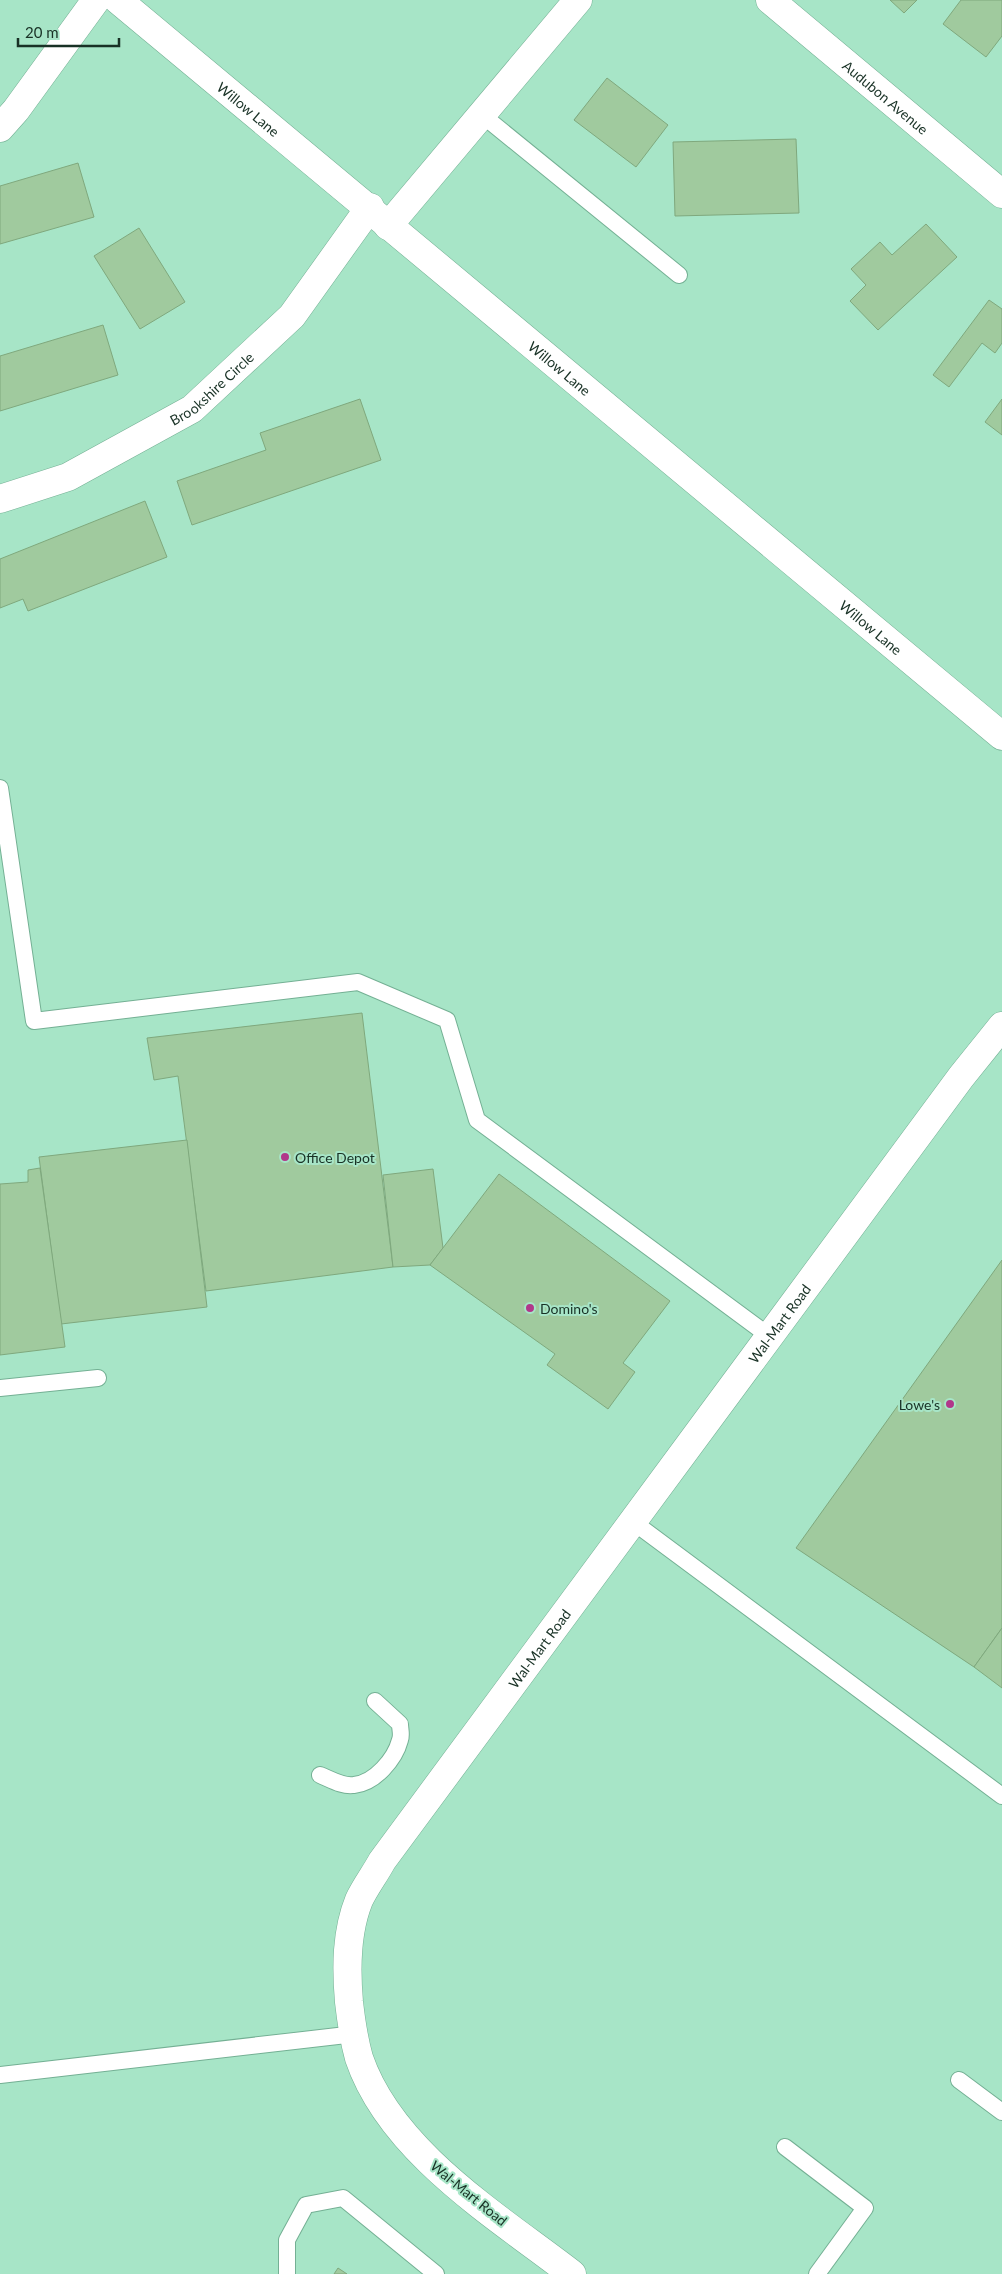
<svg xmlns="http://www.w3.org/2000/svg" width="1002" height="2274" font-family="Lato,sans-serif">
  <rect width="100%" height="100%" fill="#a7e5c7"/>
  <g fill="#a0ca9e" stroke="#7fa87d">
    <polygon points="890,0 917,0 904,13"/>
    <polygon points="961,0 1002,0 1002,36 986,57 943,24"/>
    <polygon points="607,78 668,125 636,167 574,120"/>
    <polygon points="796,139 799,213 675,216 673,142"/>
    <polygon points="78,163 94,217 0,244 0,186"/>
    <polygon points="926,224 957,257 878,330 850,301 866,285 851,269 880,242 892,255"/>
    <polygon points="139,228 185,302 140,329 94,256"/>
    <polygon points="989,300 1002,309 1002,343 995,353 982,343 949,387 933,375"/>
    <polygon points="103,325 118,375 0,411 0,356"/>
    <polygon points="360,399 381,460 192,525 177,481 266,450 260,433"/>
    <polygon points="1002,399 1002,435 985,422"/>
    <polygon points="145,501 167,557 28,611 23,599 0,608 0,559"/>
    <polygon points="362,1013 393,1267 206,1291 178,1076 154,1080 147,1038"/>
    <polygon points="187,1140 207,1307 61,1324 39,1157"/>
    <polygon points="40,1168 65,1347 0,1355 0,1184 28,1182 28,1170"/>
    <polygon points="433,1169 443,1248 430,1265 393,1267 383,1175"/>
    <polygon points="499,1174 670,1301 623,1363 635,1372 608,1409 547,1365 555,1354 430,1265"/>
    <polygon points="1002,1260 1002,1628 974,1667 796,1548"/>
    <polygon points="1002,1628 1002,1688 974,1667"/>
    <polygon points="338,2268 347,2274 334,2274"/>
  </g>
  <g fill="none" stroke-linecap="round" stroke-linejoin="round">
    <defs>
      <g id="service">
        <polyline points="481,114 679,275"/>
        <polyline points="0,788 34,1021 358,982 447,1020 477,1120 769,1336"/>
        <polyline points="0,1388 98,1378"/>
        <polyline points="632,1521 1002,1796"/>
        <path d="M320 1775C330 1779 343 1787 354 1785 375 1783 395 1759 400 1740 402 1735 400 1729 400 1724L375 1701"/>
        <polyline points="0,2075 355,2034"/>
        <polyline points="959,2080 1002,2112"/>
        <polyline points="785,2147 865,2208 817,2274"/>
        <polyline points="287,2274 287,2240 306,2205 343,2198 436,2274"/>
      </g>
      <g id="minor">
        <path id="s1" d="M770 0 1002 194"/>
        <polyline points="0,128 16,110 96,0"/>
        <polyline points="388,226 578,0"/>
        <path id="s2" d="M0 499 68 477 192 409 292 316 370 207"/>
        <path id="s3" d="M572 2274C497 2216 391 2152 359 2058 354 2040 351 2020 349 2002 346 1968 346 1932 359 1900 365 1887 375 1874 382 1861L961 1077 1002 1026"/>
      </g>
      <g id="tertiary">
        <path id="s4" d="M118 0 1002 736"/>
      </g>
    </defs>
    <use href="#service" stroke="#74b094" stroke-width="18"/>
    <use href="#minor" stroke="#74b094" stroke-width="29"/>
    <use href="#tertiary" stroke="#74b094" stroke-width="29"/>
    <use href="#service" stroke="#fff" stroke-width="16"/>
    <use href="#minor" stroke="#fff" stroke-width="28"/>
    <use href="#tertiary" stroke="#fff" stroke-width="28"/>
  </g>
  <g fill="#b1378a" stroke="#a7e5c7" stroke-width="2">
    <circle cx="285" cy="1157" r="5"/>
    <circle cx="530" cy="1308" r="5"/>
    <circle cx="950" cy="1404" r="5"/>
  </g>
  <g text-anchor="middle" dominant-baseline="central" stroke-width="4" stroke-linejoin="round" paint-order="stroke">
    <g font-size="14" fill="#183125" stroke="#a7e5c7">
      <text stroke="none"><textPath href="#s1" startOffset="151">Audubon Avenue</textPath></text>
      <text stroke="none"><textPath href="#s4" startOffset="170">Willow Lane</textPath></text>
      <text stroke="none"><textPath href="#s4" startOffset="575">Willow Lane</textPath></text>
      <text stroke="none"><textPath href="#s2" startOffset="241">Brookshire Circle</textPath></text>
      <text stroke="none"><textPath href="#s4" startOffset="980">Willow Lane</textPath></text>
      <text stroke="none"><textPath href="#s3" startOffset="1182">Wal-Mart Road</textPath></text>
      <text stroke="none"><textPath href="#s3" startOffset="778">Wal-Mart Road</textPath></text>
      <text transform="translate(469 2193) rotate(39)">Wal-Mart Road</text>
    </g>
    <g font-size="14" fill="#183125" stroke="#a7e5c7" text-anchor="start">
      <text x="295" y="1157">Office Depot</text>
      <text x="540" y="1308">Domino's</text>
      <text x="940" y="1404" text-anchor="end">Lowe's</text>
    </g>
  </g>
  <path d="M18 38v8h101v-8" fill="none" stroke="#183125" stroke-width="2.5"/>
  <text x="25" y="38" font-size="15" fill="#183125" stroke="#a7e5c7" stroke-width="4" paint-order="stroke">20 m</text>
</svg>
